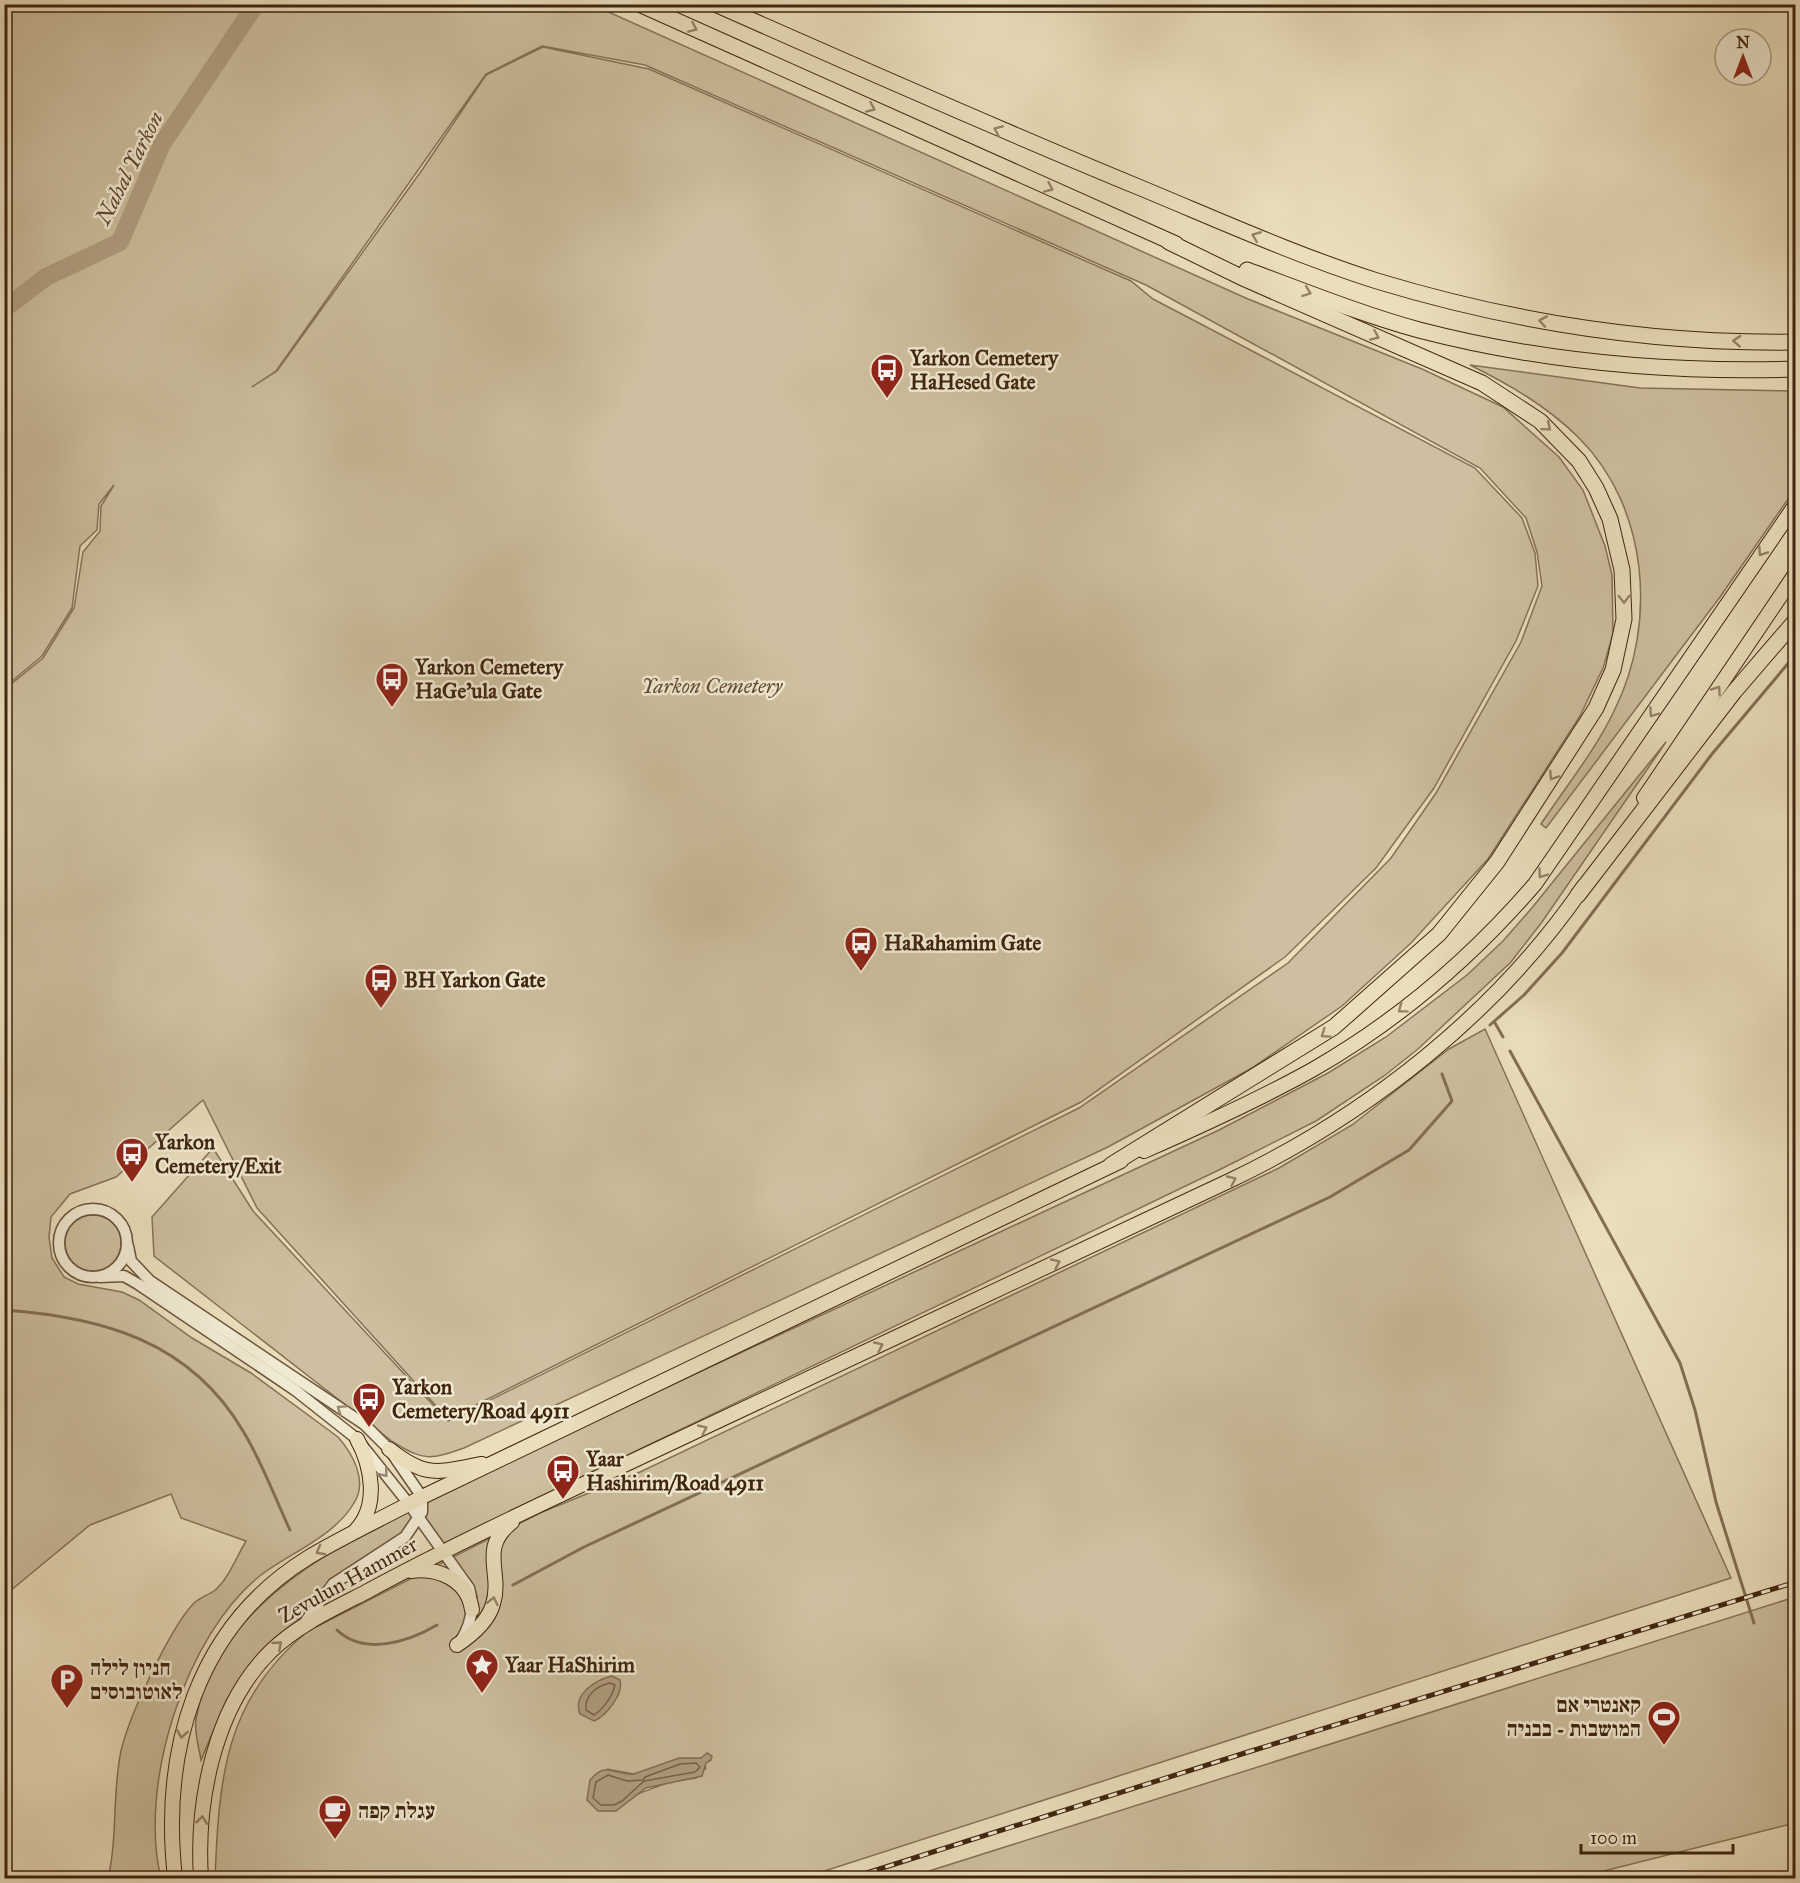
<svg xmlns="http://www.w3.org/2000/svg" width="1800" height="1883" font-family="'IM FELL Great Primer','Frank Ruhl Libre',serif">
  <rect width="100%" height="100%" fill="#eadebc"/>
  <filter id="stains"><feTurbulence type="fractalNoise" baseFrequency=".00333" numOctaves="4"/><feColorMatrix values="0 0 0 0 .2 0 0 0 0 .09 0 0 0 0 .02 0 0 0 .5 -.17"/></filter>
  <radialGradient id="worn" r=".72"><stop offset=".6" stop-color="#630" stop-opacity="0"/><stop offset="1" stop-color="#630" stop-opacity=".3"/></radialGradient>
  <g fill="#cdbf9f" stroke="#867257" stroke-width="1.5" fill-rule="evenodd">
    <path d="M5 5H593L1248 299 1422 369 1503 407 1559 457 1583 490 1605 546 1612 575 1613 634 1603 668 1580 716 1488 859 1411 943 1342 1006 1252 1068 1108 1147 464 1448C430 1460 424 1461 393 1442L154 1256 152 1217 213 1148 253 1211 448 1421 1079 1108 1288 963 1391 858 1436 793 1521 642 1542 586 1537 552 1526 518 1480 468 1146 285 645 65 542 46 486 74 276 371 252 387 277 371 422 170 486 75 543 47 649 69 1131 281 1153 299 1475 468 1522 518 1535 553 1538 586 1516 641 1434 788 1376 868 1285 957 1081 1102 448 1419 257 1208 203 1100 116 1177 70 1194 51 1217 49 1237 52 1258 64 1277 78 1284 122 1292 139 1300 192 1338 251 1373 338 1437C353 1454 368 1481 354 1503 335 1536 290 1553 261 1575 185 1635 138 1786 161 1878H108C118 1836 112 1793 121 1751 129 1716 170 1628 194 1603 199 1598 208 1595 214 1591 228 1580 237 1556 246 1541L181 1518 171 1494 90 1525 4 1596 5 689 43 658 74 608 83 552 100 531 101 506 114 485 99 504 97 530 80 546 72 608 42 656 5 687Z"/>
    <path d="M1470 365 1640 388 1795 391V489L1720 597 1546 828 1541 824C1566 786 1596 750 1615 709 1657 624 1649 508 1579 438 1547 406 1510 385 1470 365Z"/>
    <polygon points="1666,742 1542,922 1511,962 1418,1049 1384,1076 1316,1121 1225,1167 443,1544 425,1519 427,1499 1219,1130 1328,1073 1386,1037 1467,975 1503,941 1531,909"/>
    <path d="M1485 1029 1731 1578 803 1878H215C219 1777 225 1699 308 1631L540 1513 640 1472 1279 1168 1352 1125 1449 1049ZM619 1694 604 1714H580ZM701 1758 706 1768 696 1778 669 1782 638 1794 607 1769 634 1774Z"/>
    <circle cx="93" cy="1243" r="28"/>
    <path d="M406 1510 414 1518 402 1535 328 1583 306 1612 244 1674 226 1701 201 1760C199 1748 194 1732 196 1719 215 1613 320 1555 406 1510Z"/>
    <polygon points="1795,1597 1795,1823 1576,1878 907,1878"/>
  </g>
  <g fill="#b09f81" stroke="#836e53" stroke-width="1.5">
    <path d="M612 1676 620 1680C624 1694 606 1716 594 1721L580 1714C572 1694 596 1680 612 1676Z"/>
    <path d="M707 1753 712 1756 711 1760 706 1763 702 1776 646 1788 616 1811H598L587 1800 590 1780C607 1760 615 1776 634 1774L679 1758H701Z"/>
  </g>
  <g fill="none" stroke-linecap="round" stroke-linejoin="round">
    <g stroke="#786248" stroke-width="1.5">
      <path d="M610 1683 615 1685C613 1696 603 1709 594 1715L586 1710C584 1695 597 1686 610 1683Z"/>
      <polygon points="696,1763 700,1767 695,1772 644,1781 622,1801 614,1805 601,1805 593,1798 596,1782 608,1775 627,1781 643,1780 645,1777 680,1764"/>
    </g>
    <g stroke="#836e53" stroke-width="3">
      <polyline points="1495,1023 1503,1037"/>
      <polyline points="1490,1025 1524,995 1562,953 1712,754 1796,654"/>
      <polyline points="1510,1051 1680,1363 1695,1410 1716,1502 1754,1623"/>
      <path d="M4 1310C102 1317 190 1341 243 1431 262 1462 275 1498 290 1530"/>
      <polyline points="513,1585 584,1547 1330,1197 1409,1150 1452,1101 1442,1074"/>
      <path d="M337 1630C364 1656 408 1642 437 1625"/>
    </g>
    <polyline stroke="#b09f81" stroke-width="18" points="4,309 46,277 120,242 162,144 256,4"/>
    <defs>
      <g id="minor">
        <circle cx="93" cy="1243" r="34"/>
        <polyline points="128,1246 131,1261 150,1281 364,1424 389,1449 422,1497 422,1512 405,1537 333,1584 303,1625"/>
        <path d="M100 1277 124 1276 138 1284 295 1390 357 1439 409 1504 469 1588C475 1607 471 1625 460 1642"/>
      </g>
      <g id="major">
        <polyline points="1644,798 1796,573"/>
        <path d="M1144 1151C1201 1126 1258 1100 1312 1070 1396 1022 1472 957 1535 884L1796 504"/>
        <path d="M389 1449C427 1479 437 1472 482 1464"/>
        <path d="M356 1530C379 1506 372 1466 357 1439"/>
        <path d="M411 1571C438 1567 468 1580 472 1610"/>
        <path d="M457 1645C472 1635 488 1622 493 1604 503 1572 478 1549 512 1522"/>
        <path d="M175 1878C161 1752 195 1627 309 1557 346 1535 385 1517 422 1497L1121 1161"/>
        <path d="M201 1878C196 1802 214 1707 271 1651 298 1625 333 1609 366 1592 434 1555 503 1522 573 1489 792 1386 1012 1283 1231 1180 1369 1114 1497 1013 1584 886"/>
      </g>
      <g id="highway">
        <polyline points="639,4 1176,244"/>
        <path d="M715 4C855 66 995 128 1136 186 1216 219 1295 255 1377 281 1512 322 1654 344 1796 342"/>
        <path d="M1247 270C1304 291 1361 314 1419 330 1542 362 1669 373 1796 369"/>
        <polyline points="1578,895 1734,692 1796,620"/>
        <polyline points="1111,1165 1334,1027 1439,934 1497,862 1596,708 1613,670 1624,619 1622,570 1610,519 1596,488 1579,461 1540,421 1482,383 1245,279 1169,242"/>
      </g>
    </defs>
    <use href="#minor" stroke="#6a533a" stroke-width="13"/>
    <use href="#major" stroke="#3f250f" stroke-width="16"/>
    <use href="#highway" stroke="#3f250f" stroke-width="17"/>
    <use href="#minor" stroke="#f1ead3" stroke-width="10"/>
    <use href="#major" stroke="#eadebc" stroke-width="14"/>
    <use href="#highway" stroke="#eadebc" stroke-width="15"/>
    <defs>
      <polyline id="rail" points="851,1878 1248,1752 1796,1582"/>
    </defs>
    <use href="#rail" stroke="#3f250f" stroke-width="5"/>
    <use href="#rail" stroke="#f1ead3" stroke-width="3" stroke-dasharray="9" stroke-linecap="butt"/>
  </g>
  <defs><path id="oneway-chevron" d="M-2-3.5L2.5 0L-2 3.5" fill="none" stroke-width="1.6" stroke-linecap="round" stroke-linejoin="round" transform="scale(1.5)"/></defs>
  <g stroke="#948266">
    <use href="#oneway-chevron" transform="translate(693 28) rotate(24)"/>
    <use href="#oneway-chevron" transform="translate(871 108) rotate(24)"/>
    <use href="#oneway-chevron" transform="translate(998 130) rotate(-156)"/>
    <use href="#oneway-chevron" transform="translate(1049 188) rotate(24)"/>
    <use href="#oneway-chevron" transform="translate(1256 236) rotate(-158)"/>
    <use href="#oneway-chevron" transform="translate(1307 292) rotate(20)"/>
    <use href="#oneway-chevron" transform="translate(1543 321) rotate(-170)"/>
    <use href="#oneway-chevron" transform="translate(1375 336) rotate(23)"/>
    <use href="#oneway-chevron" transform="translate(1737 341) rotate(-177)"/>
    <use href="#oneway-chevron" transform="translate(1547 427) rotate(40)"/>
    <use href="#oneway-chevron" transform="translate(1762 552) rotate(124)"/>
    <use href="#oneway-chevron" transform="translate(1624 599) rotate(89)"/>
    <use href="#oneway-chevron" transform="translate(1717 690) rotate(-56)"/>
    <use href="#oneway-chevron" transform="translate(1653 713) rotate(125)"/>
    <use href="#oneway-chevron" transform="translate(1553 776) rotate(123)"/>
    <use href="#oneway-chevron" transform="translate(1542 874) rotate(125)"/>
    <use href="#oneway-chevron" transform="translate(1402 1009) rotate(143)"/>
    <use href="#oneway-chevron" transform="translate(1325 1034) rotate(145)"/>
    <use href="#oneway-chevron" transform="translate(1232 1180) rotate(-25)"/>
    <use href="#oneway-chevron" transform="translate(1056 1263) rotate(-25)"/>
    <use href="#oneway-chevron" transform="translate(879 1346) rotate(-25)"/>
    <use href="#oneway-chevron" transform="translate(703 1429) rotate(-25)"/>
    <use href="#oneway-chevron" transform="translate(320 1551) rotate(152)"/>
    <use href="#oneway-chevron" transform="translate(493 1601) rotate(-77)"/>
    <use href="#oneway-chevron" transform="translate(278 1645) rotate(-41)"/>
    <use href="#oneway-chevron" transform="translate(182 1734) rotate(99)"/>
    <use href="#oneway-chevron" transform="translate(202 1820) rotate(-83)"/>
  </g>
  <g stroke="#988871">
    <use href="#oneway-chevron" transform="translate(341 1409) rotate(-146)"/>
    <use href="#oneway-chevron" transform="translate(384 1473) rotate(51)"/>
  </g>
  <defs>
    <symbol id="bus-pin" viewBox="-11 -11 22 30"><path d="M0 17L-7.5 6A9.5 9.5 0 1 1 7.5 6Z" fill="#8f2418" stroke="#f1ead3"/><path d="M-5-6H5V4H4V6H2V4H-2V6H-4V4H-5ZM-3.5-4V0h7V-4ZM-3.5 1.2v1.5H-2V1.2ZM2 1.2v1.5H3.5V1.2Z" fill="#fff"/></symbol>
    <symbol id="sight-pin" viewBox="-11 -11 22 30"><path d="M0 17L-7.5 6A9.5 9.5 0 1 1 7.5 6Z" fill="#8f2418" stroke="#f1ead3"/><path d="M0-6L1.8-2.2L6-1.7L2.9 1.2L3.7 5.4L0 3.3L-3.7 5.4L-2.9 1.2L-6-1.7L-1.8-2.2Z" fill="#fff"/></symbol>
    <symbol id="parking-pin" viewBox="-11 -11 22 30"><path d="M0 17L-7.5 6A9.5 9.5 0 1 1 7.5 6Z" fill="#8f2418" stroke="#f1ead3"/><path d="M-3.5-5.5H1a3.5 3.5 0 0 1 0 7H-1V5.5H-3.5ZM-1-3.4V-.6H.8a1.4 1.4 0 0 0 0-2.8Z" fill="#fff"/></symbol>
    <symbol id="stadium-pin" viewBox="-11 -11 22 30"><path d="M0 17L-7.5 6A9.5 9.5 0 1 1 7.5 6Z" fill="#8f2418" stroke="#f1ead3"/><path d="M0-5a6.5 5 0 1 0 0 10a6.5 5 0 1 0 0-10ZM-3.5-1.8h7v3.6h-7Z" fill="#fff"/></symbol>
    <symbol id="cafe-pin" viewBox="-11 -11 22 30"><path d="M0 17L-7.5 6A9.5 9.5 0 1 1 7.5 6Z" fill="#8f2418" stroke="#f1ead3"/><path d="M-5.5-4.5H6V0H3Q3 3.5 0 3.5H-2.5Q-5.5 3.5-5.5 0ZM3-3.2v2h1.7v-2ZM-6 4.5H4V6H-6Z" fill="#fff"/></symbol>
  </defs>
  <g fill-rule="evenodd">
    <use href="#bus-pin" x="868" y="351" width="38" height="52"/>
    <use href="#bus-pin" x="373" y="660" width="38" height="52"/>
    <use href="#bus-pin" x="842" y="924" width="38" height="52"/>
    <use href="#bus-pin" x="362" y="961" width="38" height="52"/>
    <use href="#bus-pin" x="113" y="1135" width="38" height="52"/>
    <use href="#bus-pin" x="350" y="1380" width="38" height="52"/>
    <use href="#bus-pin" x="544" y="1452" width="38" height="52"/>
    <use href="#sight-pin" x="463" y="1646" width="38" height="52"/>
    <use href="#parking-pin" x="48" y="1661" width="38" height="52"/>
    <use href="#stadium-pin" x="1645" y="1698" width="38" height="52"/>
    <use href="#cafe-pin" x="316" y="1792" width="38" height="52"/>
  </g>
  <g text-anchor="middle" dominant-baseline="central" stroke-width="5" stroke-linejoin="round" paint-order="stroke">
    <g font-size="21" font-weight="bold" fill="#3f250f" stroke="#f1ead3" text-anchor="start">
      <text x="910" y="358">Yarkon Cemetery<tspan x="910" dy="24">HaHesed Gate</tspan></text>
      <text x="415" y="667">Yarkon Cemetery<tspan x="415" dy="24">HaGe'ula Gate</tspan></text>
      <text x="884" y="943">HaRahamim Gate</text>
      <text x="404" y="980">BH Yarkon Gate</text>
      <text x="155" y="1142">Yarkon<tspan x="155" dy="24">Cemetery/Exit</tspan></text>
      <text x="392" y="1387">Yarkon<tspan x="392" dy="24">Cemetery/Road 4911</tspan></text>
      <text x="586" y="1459">Yaar<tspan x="586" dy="24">Hashirim/Road 4911</tspan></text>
      <text x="505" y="1665">Yaar HaShirim</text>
      <text x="90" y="1668">חניון לילה<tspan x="90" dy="24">לאוטובוסים</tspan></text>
      <text x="1641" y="1705" text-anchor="end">קאנטרי אם<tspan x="1641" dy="24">המושבות - בבניה</tspan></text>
      <text x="358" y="1811">עגלת קפה</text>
    </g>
    <g font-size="21" font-style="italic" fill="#624c33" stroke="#f1ead3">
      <text x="712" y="686">Yarkon Cemetery</text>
    </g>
    <g font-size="21" fill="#3f250f" stroke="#f1ead3">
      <text transform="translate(348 1580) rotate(-29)">Zevulun Hammer</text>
    </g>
    <g font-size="22" font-style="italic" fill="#614a31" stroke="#f1ead3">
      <text transform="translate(129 168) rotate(-63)">Nahal Yarkon</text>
    </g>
  </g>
  <rect width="1800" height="1883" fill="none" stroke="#eadebc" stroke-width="24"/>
  <rect x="6" y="6" width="1788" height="1871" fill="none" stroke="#3f250f" stroke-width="3"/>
  <rect x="12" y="12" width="1776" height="1859" fill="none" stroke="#3f250f" stroke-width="1.5"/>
  <g transform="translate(1743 57)"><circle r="28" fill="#f1ead3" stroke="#aa9b85" stroke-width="1.5"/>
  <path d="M0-4.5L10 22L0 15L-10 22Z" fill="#8f2418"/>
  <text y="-9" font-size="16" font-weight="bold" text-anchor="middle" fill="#3f250f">N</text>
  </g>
  <path d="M1581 1844v9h152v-9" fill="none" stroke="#3f250f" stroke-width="3"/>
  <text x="1590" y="1844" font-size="18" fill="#3f250f" stroke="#f1ead3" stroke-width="4.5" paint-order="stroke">100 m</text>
  <rect width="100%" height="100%" filter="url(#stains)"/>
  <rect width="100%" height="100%" fill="url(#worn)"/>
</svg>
